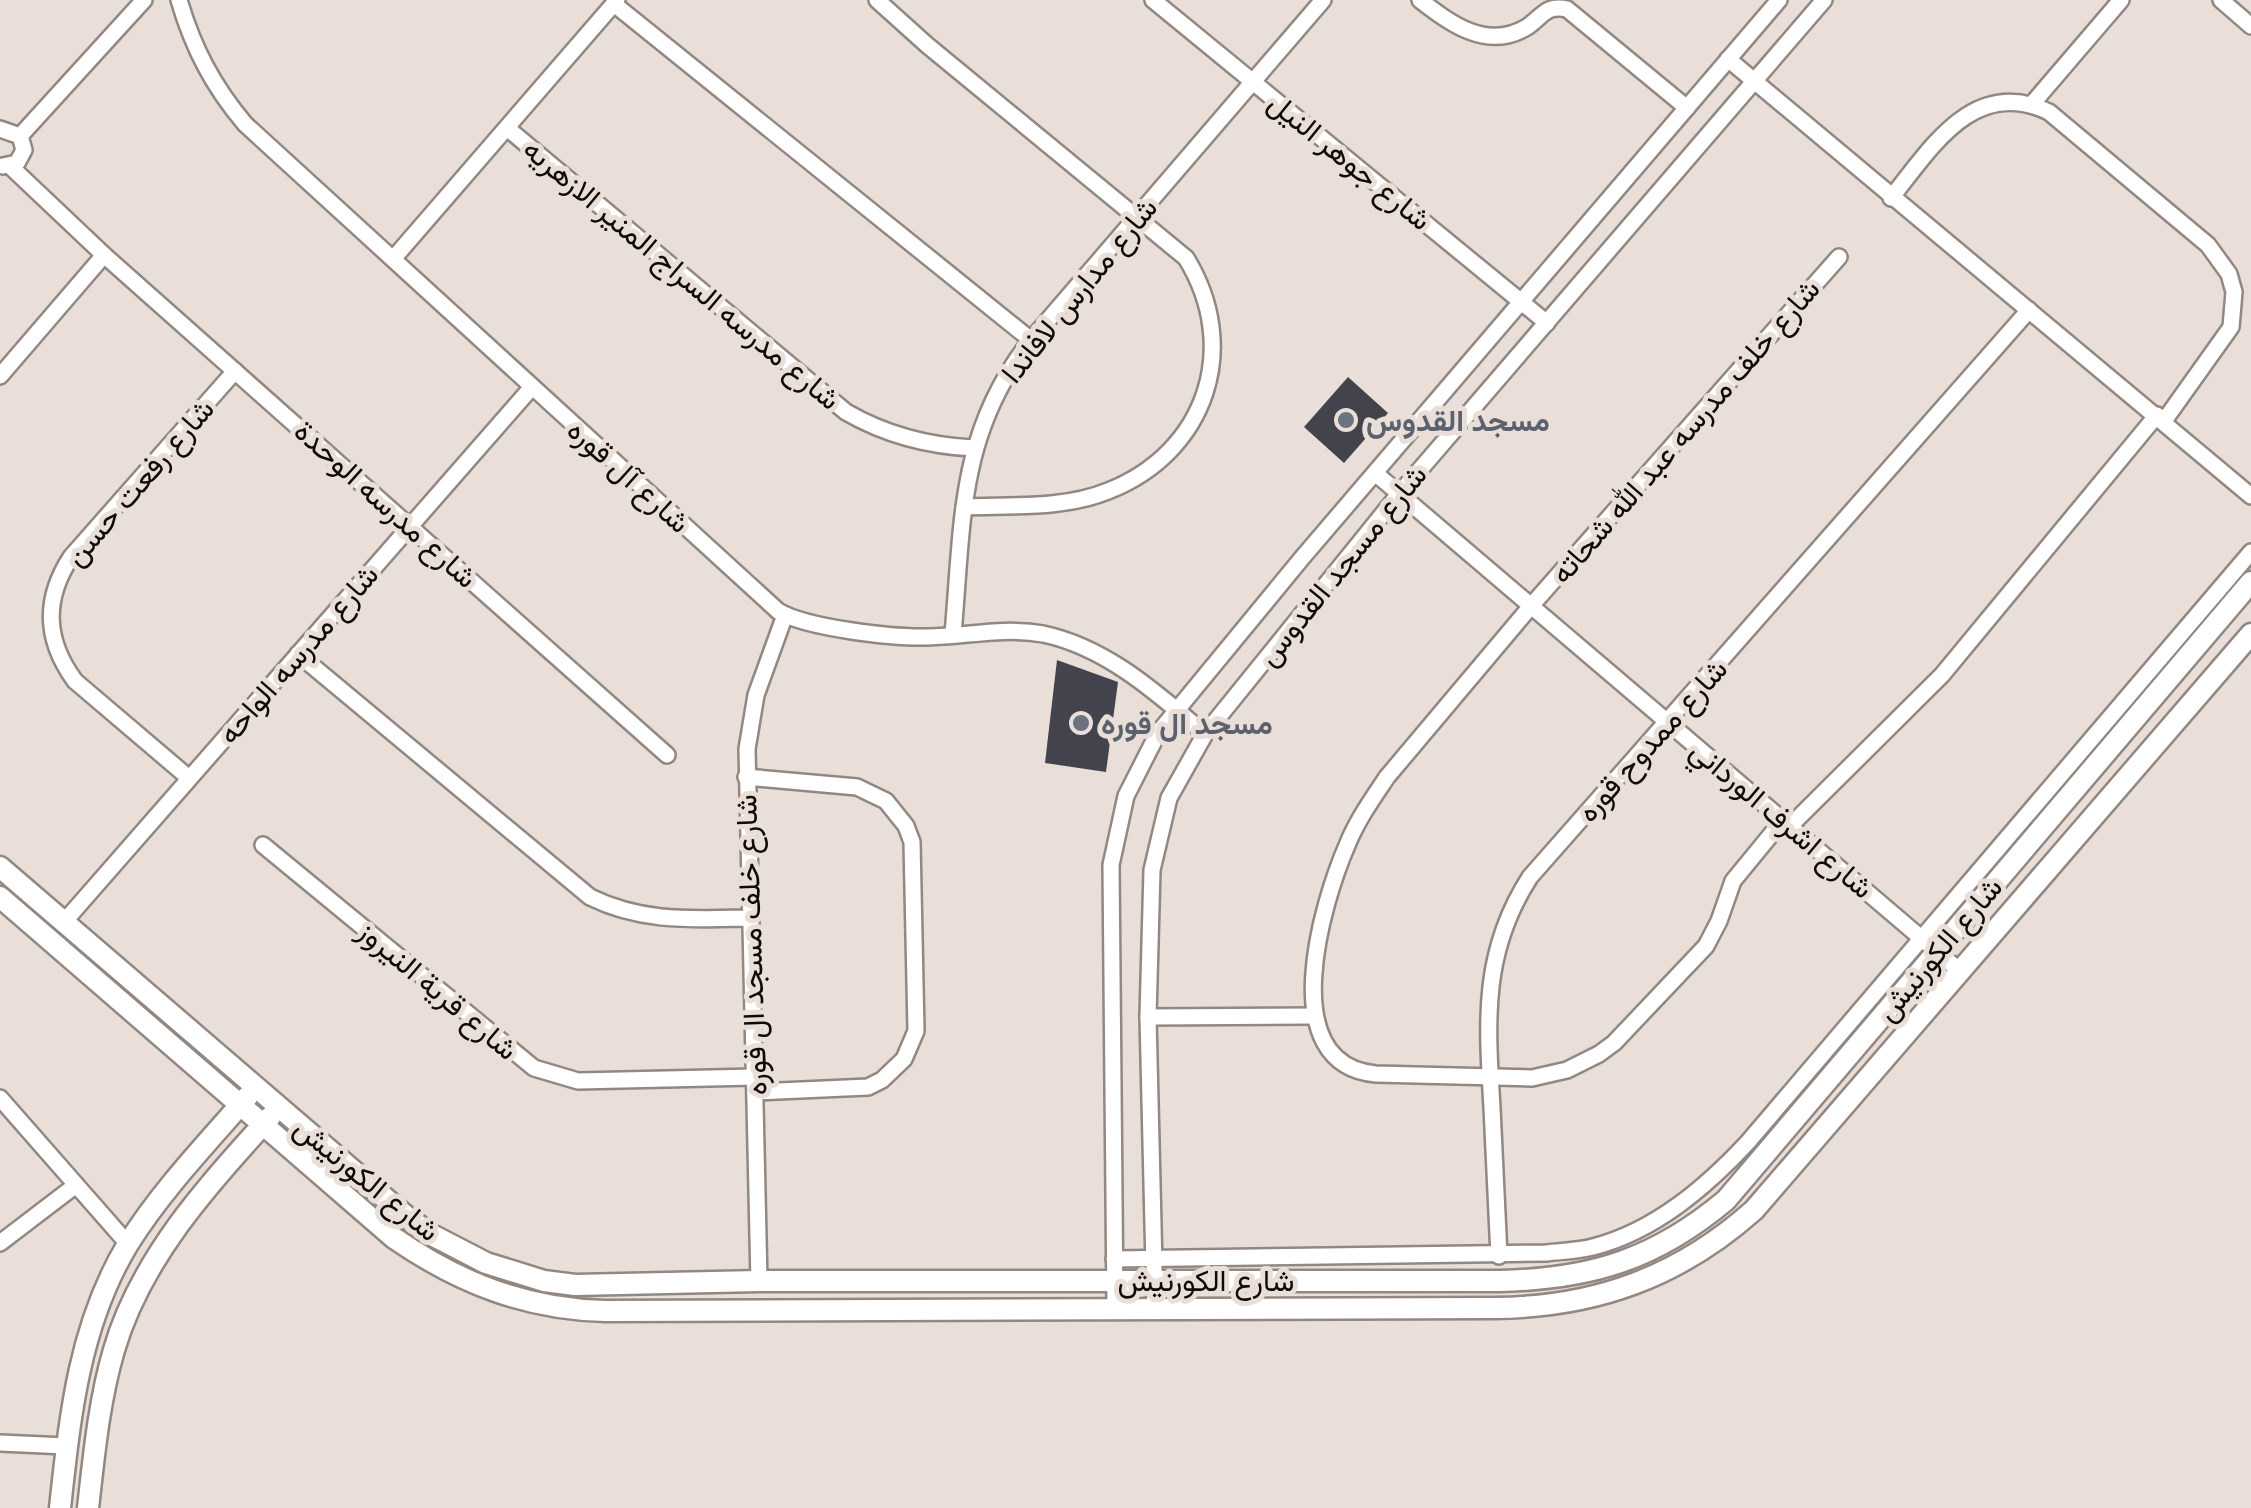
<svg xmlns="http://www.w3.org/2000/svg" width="2251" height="1508" font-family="'Roboto Serif',Vazirmatn,serif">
  <rect width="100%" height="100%" fill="#eadfd8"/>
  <g fill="#43434d">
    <polygon points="1348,377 1388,413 1344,463 1304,427"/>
    <polygon points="1057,660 1118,682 1106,772 1045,763"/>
  </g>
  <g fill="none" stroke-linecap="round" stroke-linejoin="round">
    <defs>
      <g id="minor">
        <path d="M179 0C193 48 213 86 245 124L778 611C806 628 893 638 928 637 968 636 1003 627 1043 634 1106 647 1157 693 1205 734"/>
        <path d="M877 0 927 45 1186 258C1241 347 1207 452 1108 491 1064 509 1012 505 964 507"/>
        <polyline points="1153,0 1547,323"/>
        <path d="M1420 0C1451 24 1487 51 1527 27 1542 17 1546 4 1567 9L1687 108"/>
        <polyline points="2221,0 2251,26"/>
        <polyline points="614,4 1031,340"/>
        <polyline points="1728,59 2251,496"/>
        <polyline points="2032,104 2121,0"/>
        <path d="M507 128 846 412C886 435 927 446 974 448"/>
        <polyline points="0,129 20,136 24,150 17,163 3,166"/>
        <polyline points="20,136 144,0"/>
        <polyline points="10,166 104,255 667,755"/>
        <path d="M1891 198C1932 147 1974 76 2049 112L2208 245 2229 274 2234 292 2231 327 2164 421"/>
        <polyline points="393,259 617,0"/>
        <polyline points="0,376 104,255"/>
        <polyline points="1375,473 1961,972"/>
        <path d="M953 634C963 522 958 433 1031 340L1323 0"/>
        <path d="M298 654 590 897C643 923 693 919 750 918"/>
        <polyline points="746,777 857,787 886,801 906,826 912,842 916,1031 904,1059 882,1080 868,1087 755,1092"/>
        <path d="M189 778 75 681C45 640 43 600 71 557L235 371"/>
        <path d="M1783 820 1733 881 1719 921 1706 946 1614 1043 1599 1054 1567 1070 1532 1078 1376 1074C1273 1065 1322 902 1348 843 1358 819 1373 798 1387 777L1531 606 1839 257"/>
        <polyline points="1790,826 1942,675 2157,415"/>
        <polyline points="263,845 534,1068 578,1081 754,1077"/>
        <polyline points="64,922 532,387"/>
        <polyline points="1148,1017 1315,1016"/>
        <polyline points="0,1098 128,1244"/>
        <polyline points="0,1243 76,1185"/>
        <path d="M1499 1256C1497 1207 1494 1157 1492 1108 1487 1022 1481 953 1530 877L2029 310"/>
        <path d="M1114 1259 1546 1253C1561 1251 1578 1251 1593 1247 1655 1231 1706 1187 1748 1142L2251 552"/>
        <polyline points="759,1281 747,749 756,695 785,615"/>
        <polyline points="1115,1308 1111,865 1126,796 1158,733 1302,558 1779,0"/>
        <polyline points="1155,1308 1148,1017 1152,870 1169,798 1205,734 1399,494 1824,0"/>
        <polyline points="0,1443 66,1446"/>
      </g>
      <g id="tertiary">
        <path d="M0 867 407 1217 432 1235 486 1263 544 1281 575 1285 759 1281H1500C1591 1279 1656 1259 1726 1200L2251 582"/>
        <path d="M0 897 394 1238C459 1283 526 1309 605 1311L1495 1308C1595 1307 1679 1277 1754 1210L2251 634"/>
        <path d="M60 1508C70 1416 79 1325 128 1244 161 1191 207 1143 248 1096"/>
        <path d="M88 1508C94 1455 99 1401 114 1350 140 1260 208 1184 270 1117"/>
      </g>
    </defs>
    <use href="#minor" stroke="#928781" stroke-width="20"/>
    <use href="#tertiary" stroke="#928781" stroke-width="25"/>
    <use href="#minor" stroke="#fff" stroke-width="15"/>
    <use href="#tertiary" stroke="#fff" stroke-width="20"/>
  </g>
  <g fill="#6b7280" stroke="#eadfd8" stroke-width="4">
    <circle cx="1346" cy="420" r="10"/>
    <circle cx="1081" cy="723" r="10"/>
  </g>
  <g text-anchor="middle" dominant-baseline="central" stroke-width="10" stroke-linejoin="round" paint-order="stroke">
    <g font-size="30" fill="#0e0a08" stroke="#eadfd8">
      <text transform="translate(1350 161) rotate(39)">شارع جوهر النيل</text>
      <text transform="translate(682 274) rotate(40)">شارع مدرسه السراج المنير الازهريه</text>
      <text transform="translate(1079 290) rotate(-51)">شارع مدارس لافاندا</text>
      <text transform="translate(1685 431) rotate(-49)">شارع خلف مدرسه عبد الله شحاته</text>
      <text transform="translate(629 476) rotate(42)">شارع آل قوره</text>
      <text transform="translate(139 482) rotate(-49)">شارع رفعت حسن</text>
      <text transform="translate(386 504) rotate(42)">شارع مدرسه الوحدة</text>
      <text transform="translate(1342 565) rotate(-51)">شارع مسجد القدوس</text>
      <text transform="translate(298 654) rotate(-49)">شارع مدرسه الواحه</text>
      <text transform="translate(1652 740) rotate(-48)">شارع ممدوح قوره</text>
      <text transform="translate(1782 819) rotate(40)">شارع اشرف الورداني</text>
      <text transform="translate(751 945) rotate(-92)">شارع خلف مسجد ال قوره</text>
      <text transform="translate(1939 949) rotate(-50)">شارع الكورنيش</text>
      <text transform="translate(438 990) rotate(40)">شارع قرية النيروز</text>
      <text transform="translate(367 1179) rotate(39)">شارع الكورنيش</text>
      <text x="1206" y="1280">شارع الكورنيش</text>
    </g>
    <g font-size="30" font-weight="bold" fill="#5b616d" stroke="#eadfd8" text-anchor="start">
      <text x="1366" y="420">مسجد القدوس</text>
      <text x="1101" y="723">مسجد ال قوره</text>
    </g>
  </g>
</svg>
